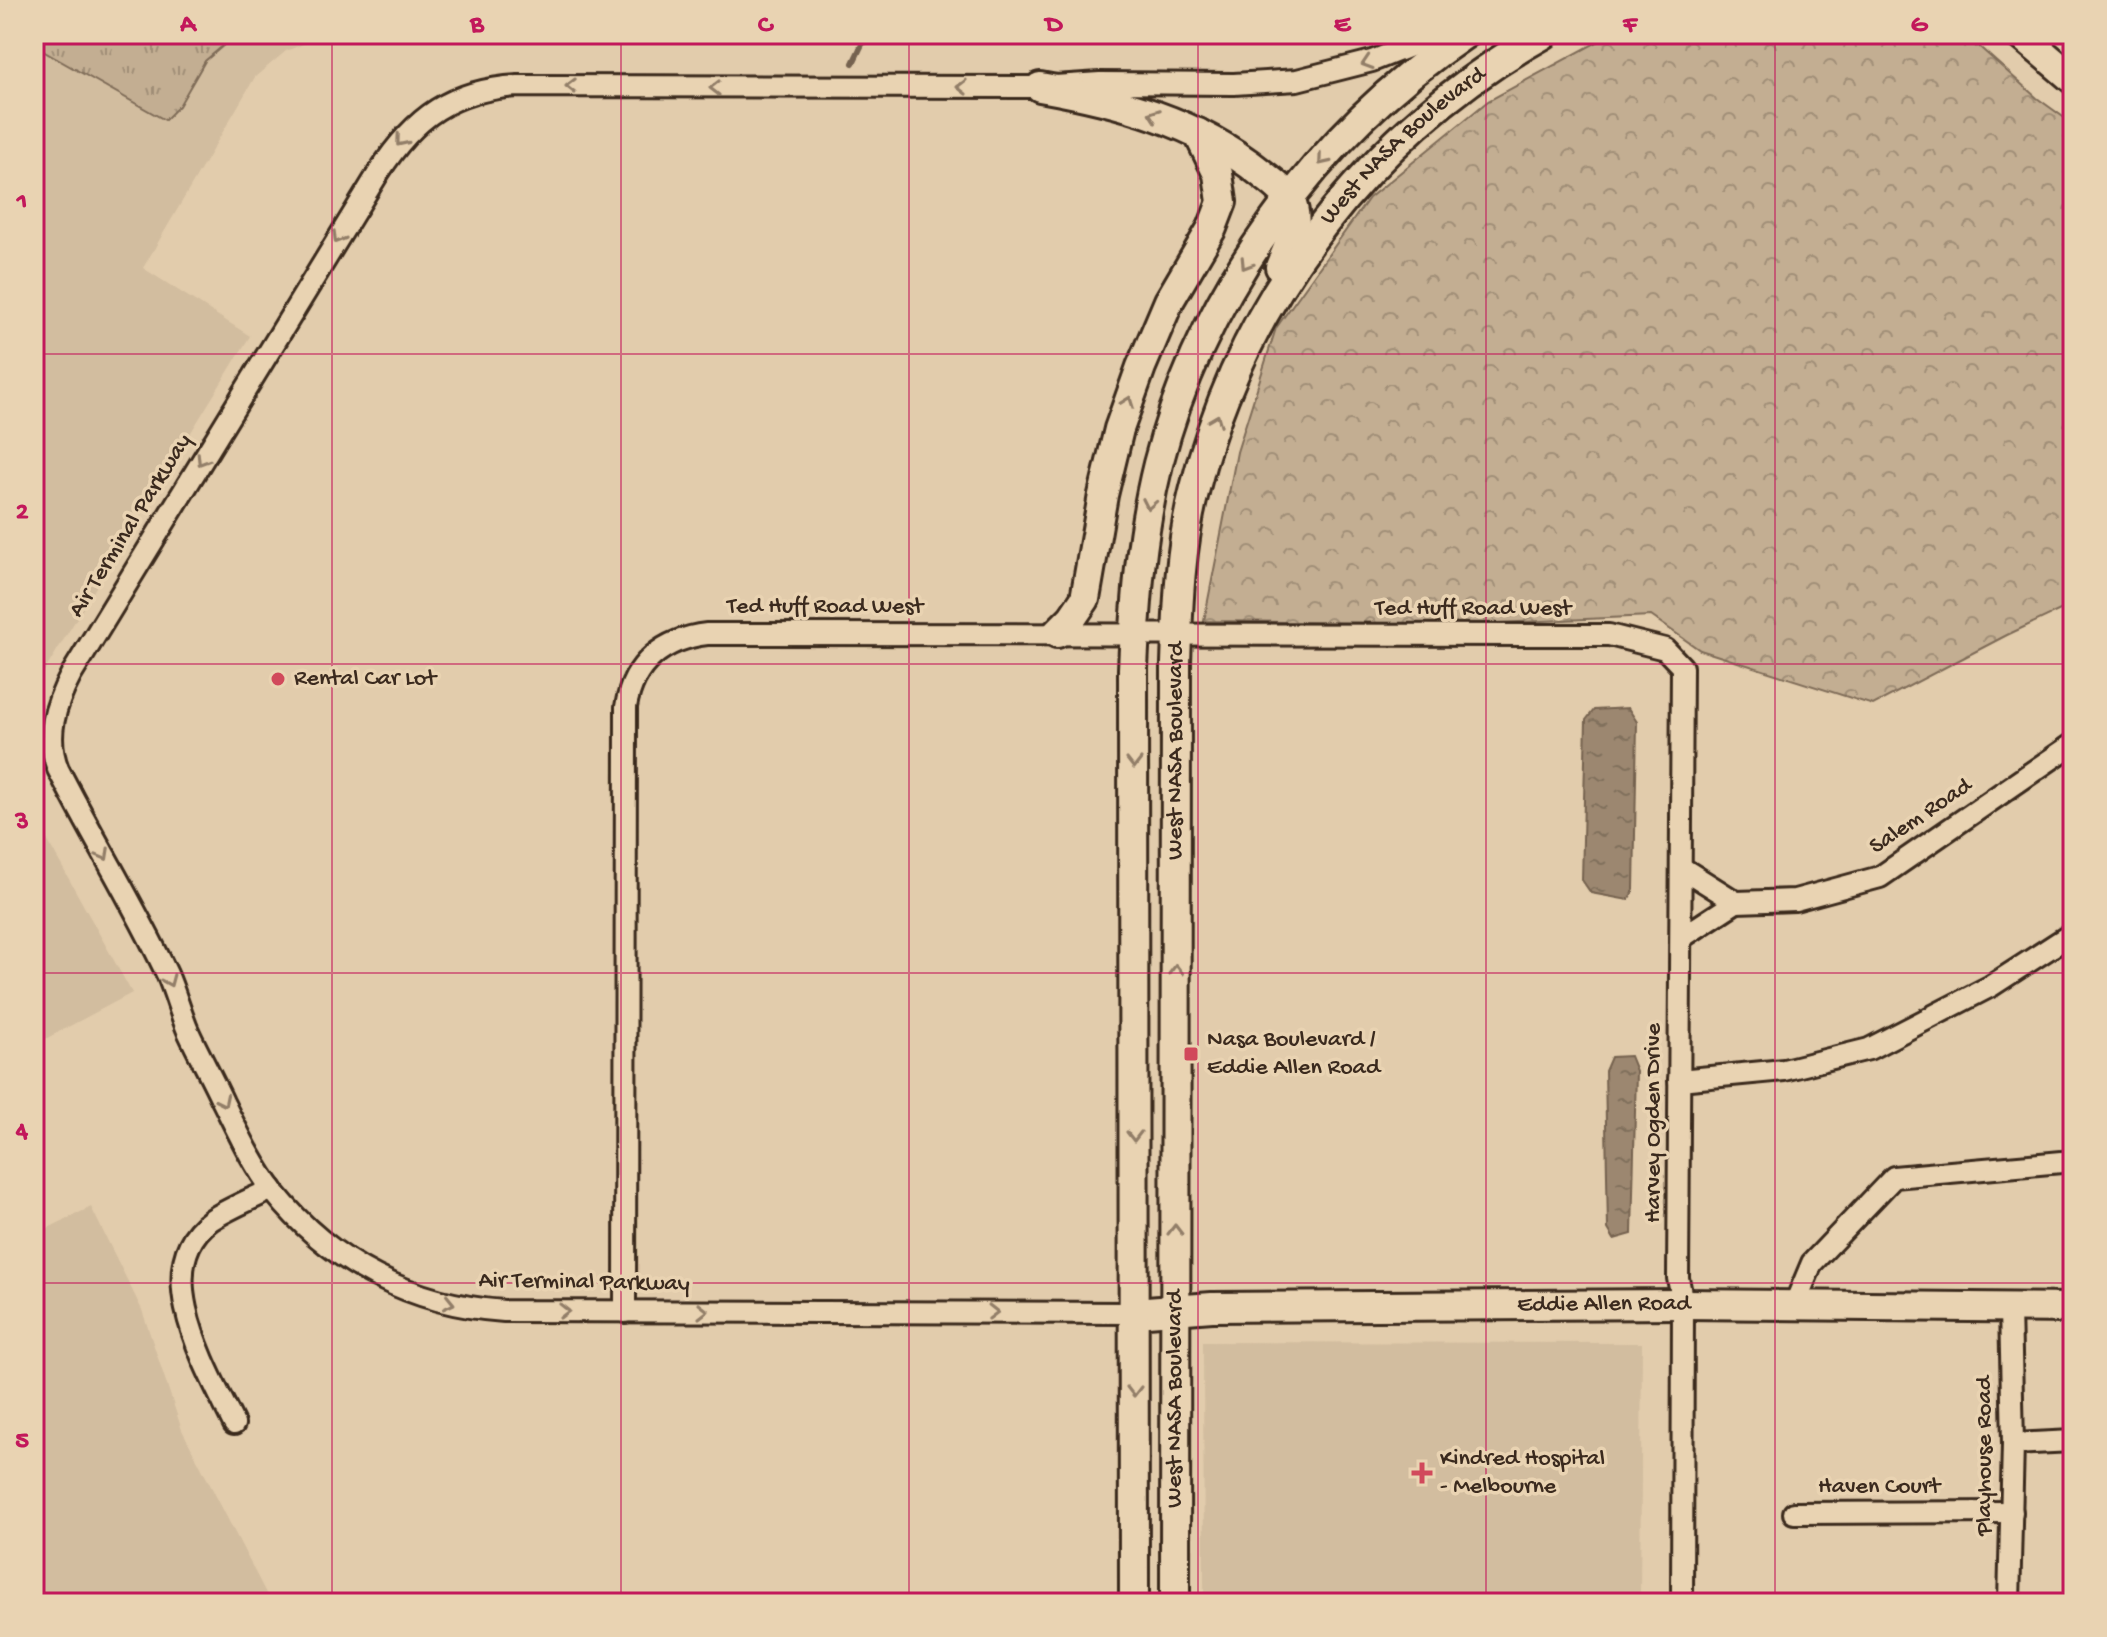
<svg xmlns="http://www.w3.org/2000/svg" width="2107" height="1637" font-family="'Gochi Hand',sans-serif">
  <defs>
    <pattern id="grass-tufts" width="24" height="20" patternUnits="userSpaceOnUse" patternTransform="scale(2)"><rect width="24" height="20" fill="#c3ae92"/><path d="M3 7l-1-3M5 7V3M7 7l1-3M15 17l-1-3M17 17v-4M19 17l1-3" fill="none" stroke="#a08e77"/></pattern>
    <pattern id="park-crowns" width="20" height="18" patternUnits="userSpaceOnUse" patternTransform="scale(2)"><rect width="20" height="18" fill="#c3ae92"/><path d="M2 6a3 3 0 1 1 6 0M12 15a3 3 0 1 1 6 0" fill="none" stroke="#a08e77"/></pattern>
    <pattern id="water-ripples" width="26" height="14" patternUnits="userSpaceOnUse" patternTransform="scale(2)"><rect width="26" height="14" fill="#9c8770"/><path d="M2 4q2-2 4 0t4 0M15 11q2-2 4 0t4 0" fill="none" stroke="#806f5b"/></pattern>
  </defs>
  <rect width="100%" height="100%" fill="#e2ccac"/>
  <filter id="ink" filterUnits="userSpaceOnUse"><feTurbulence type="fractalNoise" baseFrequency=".0125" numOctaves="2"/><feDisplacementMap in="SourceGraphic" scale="16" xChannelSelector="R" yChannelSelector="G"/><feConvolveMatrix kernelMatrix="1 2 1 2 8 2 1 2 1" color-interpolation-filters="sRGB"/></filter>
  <g filter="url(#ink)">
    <g fill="#d2bd9f">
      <polygon points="34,34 676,34 676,37 323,36 286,51 255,77 143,268 250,336 34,688"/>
      <polygon points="34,816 132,993 34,1045"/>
      <polygon points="91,1207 142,1310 182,1430 271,1603 34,1603 34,1235"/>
      <polygon points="1203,1342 1642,1343 1640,1603 1204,1603"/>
    </g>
    <polygon fill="url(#grass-tufts)" stroke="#7f6c58" stroke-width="2" points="34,34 237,34 205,61 179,106 165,120 34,46"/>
    <polygon fill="url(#park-crowns)" stroke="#7f6c58" stroke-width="2" points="1612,34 1965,34 2037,98 2073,124 2073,604 2007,635 1873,705 1700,650 1651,616 1476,624 1204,621 1237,452 1276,328 1369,198 1488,101"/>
    <g fill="url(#water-ripples)" stroke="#75624f" stroke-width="2">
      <polygon points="1628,708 1637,722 1634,890 1628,900 1591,893 1582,880 1586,720 1594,710"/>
      <polygon points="1630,1056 1636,1071 1632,1234 1614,1239 1608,1229 1605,1071 1611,1057"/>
    </g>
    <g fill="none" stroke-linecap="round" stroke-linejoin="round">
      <polyline stroke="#75624f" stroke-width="6" points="853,63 867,34"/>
      <defs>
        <g id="street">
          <polyline points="1736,902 1795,900 1880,877 2073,744"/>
          <polyline points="1681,938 1736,902 1682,868"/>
          <polyline points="1679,1080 1784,1070 1869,1049 1991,986 2073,933"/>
          <polyline points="1794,1306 1812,1263 1894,1177 2073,1161"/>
          <path d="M625 1312 626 707C633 663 664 639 707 634L1609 635 1665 649 1682 667 1678 1278 1683 1304 1682 1603"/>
          <path d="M1134 1313 504 1311C413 1305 331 1264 274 1192 253 1165 238 1132 223 1102 212 1078 199 1055 188 1031 180 1012 175 992 167 974 134 904 93 838 58 769 45 736 55 705 71 675L379 172C415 116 452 90 518 86L1040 87 1100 83 1234 84 1297 80 1372 61 1440 34"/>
          <path d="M234 1424C209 1372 146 1267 211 1220 229 1208 252 1199 272 1189"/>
          <polyline points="2013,1444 2073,1441"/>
          <polyline points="1794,1513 2012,1512"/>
          <polyline points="2009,1603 2013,1444 2010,1308"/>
        </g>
        <g id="secondary">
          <polyline points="2020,34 2073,79"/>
          <path d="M1040 87C1119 101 1196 121 1261 173 1271 181 1285 190 1291 202 1301 224 1288 247 1280 267"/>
          <polyline points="1057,633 1072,618 1085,599 1103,495 1119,429 1141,367 1169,301 1212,228 1222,202 1218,174 1198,133"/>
          <path id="s1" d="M1134 1313 1212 1307 1683 1304 2073 1308"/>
          <path d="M1134 1603 1133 669C1136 600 1141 532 1158 464 1202 292 1318 133 1465 34"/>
          <path id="s2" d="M1175 1603 1176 663C1178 604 1180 545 1195 488 1243 296 1372 130 1544 34"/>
        </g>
      </defs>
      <use href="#street" stroke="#3b2a1e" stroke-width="26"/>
      <use href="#secondary" stroke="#3b2a1e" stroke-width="34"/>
      <use href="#street" stroke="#e9d3b2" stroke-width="20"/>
      <use href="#secondary" stroke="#e9d3b2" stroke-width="28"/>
    </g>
    <defs><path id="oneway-chevron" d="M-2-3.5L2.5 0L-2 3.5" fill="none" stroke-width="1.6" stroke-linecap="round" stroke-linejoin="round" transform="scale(2)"/></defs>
    <g stroke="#927e68">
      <use href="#oneway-chevron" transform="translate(1367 63) rotate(162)"/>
      <use href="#oneway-chevron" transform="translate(571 86) rotate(-179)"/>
      <use href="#oneway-chevron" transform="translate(962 87) rotate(180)"/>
      <use href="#oneway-chevron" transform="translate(715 88) rotate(-180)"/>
      <use href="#oneway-chevron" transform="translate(1154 115) rotate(-160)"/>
      <use href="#oneway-chevron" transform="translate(401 141) rotate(130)"/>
      <use href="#oneway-chevron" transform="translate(1323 160) rotate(130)"/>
      <use href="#oneway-chevron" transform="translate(338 238) rotate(121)"/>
      <use href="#oneway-chevron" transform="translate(1246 264) rotate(122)"/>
      <use href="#oneway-chevron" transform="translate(1128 402) rotate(-70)"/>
      <use href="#oneway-chevron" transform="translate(1216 420) rotate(-69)"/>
      <use href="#oneway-chevron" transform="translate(202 460) rotate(122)"/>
      <use href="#oneway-chevron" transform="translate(1149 504) rotate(101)"/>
      <use href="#oneway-chevron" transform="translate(1134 763) rotate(90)"/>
      <use href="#oneway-chevron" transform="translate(104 855) rotate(61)"/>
      <use href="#oneway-chevron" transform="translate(1176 970) rotate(-90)"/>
      <use href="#oneway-chevron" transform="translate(169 981) rotate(67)"/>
      <use href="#oneway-chevron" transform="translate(223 1101) rotate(64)"/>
      <use href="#oneway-chevron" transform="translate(1134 1136) rotate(90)"/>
      <use href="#oneway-chevron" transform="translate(1175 1230) rotate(-90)"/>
      <use href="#oneway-chevron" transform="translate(449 1303) rotate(13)"/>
      <use href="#oneway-chevron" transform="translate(564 1311)"/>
      <use href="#oneway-chevron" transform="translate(703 1311)"/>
      <use href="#oneway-chevron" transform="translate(993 1312) rotate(1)"/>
      <use href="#oneway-chevron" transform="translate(1134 1391) rotate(90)"/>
    </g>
  </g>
  <path fill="none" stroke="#c2185b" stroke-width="2" stroke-opacity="0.55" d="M332 34V1603M621 34V1603M909 34V1603M1198 34V1603M1486 34V1603M1775 34V1603M34 354H2073M34 664H2073M34 973H2073M34 1283H2073"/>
  <g fill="#d1495b" stroke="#e9d3b2" stroke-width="3">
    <circle cx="278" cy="679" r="8"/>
    <rect x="1183" y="1046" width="16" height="16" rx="4"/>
    <path d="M1418 1461h8v8h8v8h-8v8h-8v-8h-8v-8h8z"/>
  </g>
  <g text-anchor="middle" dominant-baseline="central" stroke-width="7" stroke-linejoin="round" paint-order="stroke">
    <g font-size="24" fill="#3b2a1e" stroke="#e9d3b2">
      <text stroke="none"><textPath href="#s2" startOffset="1524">West NASA Boulevard</textPath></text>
      <text transform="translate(131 526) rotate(-58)">Air Terminal Parkway</text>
      <text x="825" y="607">Ted Huff Road West</text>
      <text x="1473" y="609">Ted Huff Road West</text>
      <text stroke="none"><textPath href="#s2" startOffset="852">West NASA Boulevard</textPath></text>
      <text transform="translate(1921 817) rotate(-34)">Salem Road</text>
      <text transform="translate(1654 1123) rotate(-90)">Harvey Ogden Drive</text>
      <text transform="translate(584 1283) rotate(1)">Air Terminal Parkway</text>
      <text stroke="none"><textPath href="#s1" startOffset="470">Eddie Allen Road</textPath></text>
      <text stroke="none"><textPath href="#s2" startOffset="204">West NASA Boulevard</textPath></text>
      <text transform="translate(1985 1456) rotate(-90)">Playhouse Road</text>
      <text x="1879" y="1487">Haven Court</text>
    </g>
    <g font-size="24" fill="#3b2a1e" stroke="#e9d3b2" text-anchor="start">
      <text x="294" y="679">Rental Car Lot</text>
      <text x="1207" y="1040">Nasa Boulevard /<tspan x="1207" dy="28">Eddie Allen Road</tspan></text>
      <text x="1440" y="1459">Kindred Hospital<tspan x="1440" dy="28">- Melbourne</tspan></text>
    </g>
  </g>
  <rect width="2107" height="1637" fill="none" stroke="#e9d3b2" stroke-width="88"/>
  <rect x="44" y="44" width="2019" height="1549" fill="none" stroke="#c2185b" stroke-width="3"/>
  <g font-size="26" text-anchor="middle" font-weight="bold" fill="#c2185b">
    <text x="188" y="31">A</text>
    <text x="477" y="31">B</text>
    <text x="765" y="31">C</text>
    <text x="1054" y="31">D</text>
    <text x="1342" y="31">E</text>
    <text x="1630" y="31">F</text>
    <text x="1919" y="31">G</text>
    <text x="22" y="208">1</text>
    <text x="22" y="518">2</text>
    <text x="22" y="828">3</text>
    <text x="22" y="1137">4</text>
    <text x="22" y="1447">5</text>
  </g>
</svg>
